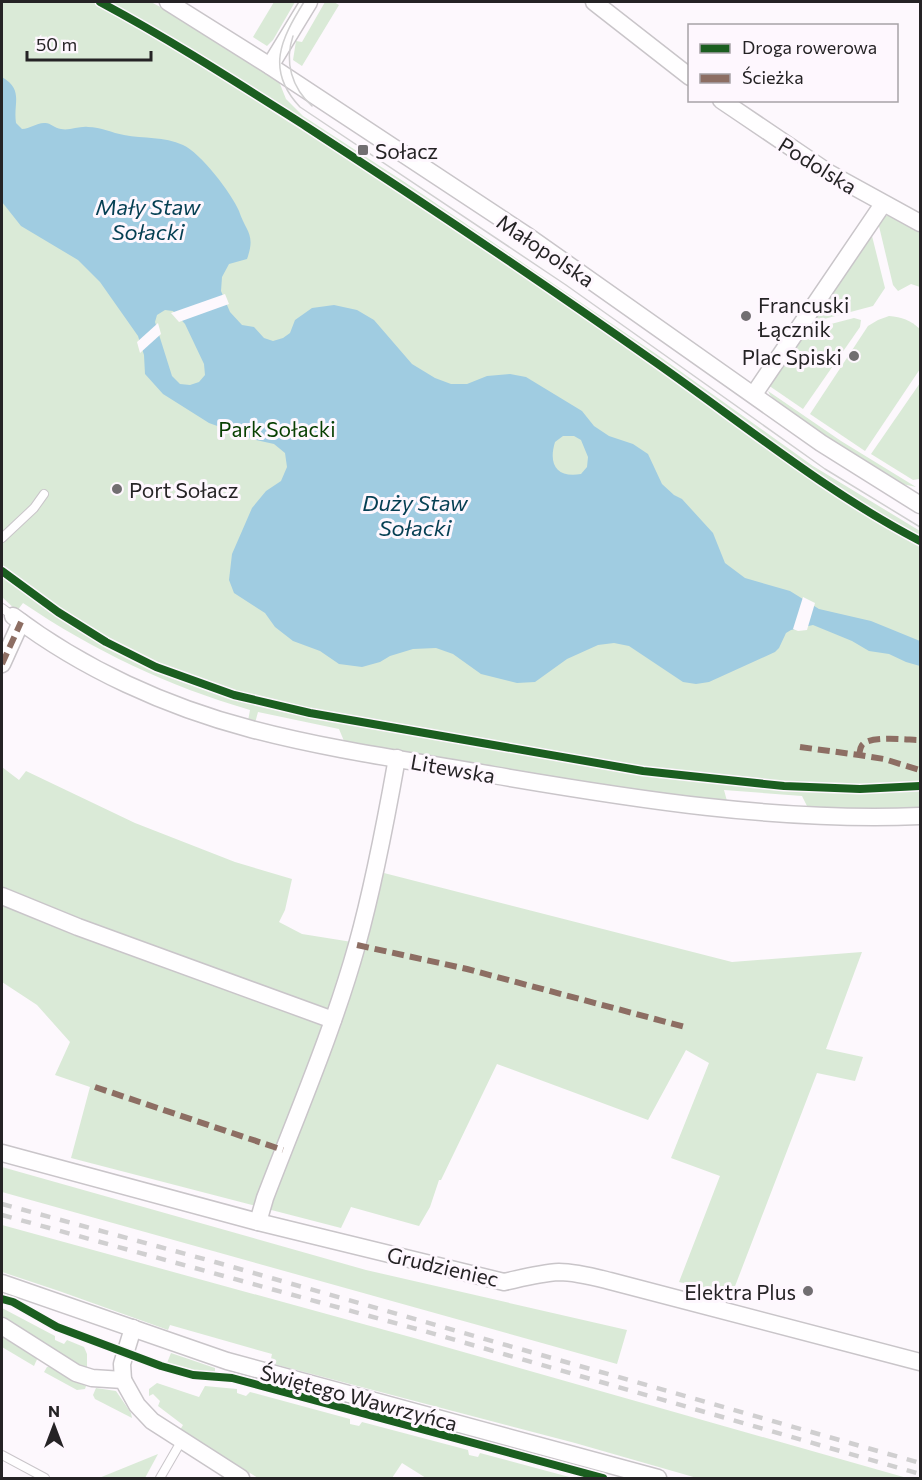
<svg xmlns="http://www.w3.org/2000/svg" width="922" height="1480" font-family="Commissioner,sans-serif">
  <rect width="100%" height="100%" fill="#fdf8fd"/>
  <g fill="#daead7">
    <path d="M2 2H151L166 10 278 79 286 99 303 116 406 183 659 356 813 466 920 531V809L887 811 808 808 802 796 724 790 727 801C598 787 472 764 344 741L339 729 258 712 255 723 248 721 250 710C168 686 94 651 23 603L17 611 2 597Z"/>
    <polygon points="274,2 295,2 273,40 267,46 253,37"/>
    <polygon points="325,2 334,2 339,5 302,66 293,60 296,41 302,42"/>
    <polygon points="885,216 890,216 920,230 920,287 911,284 898,291 893,285 878,222"/>
    <polygon points="871,232 885,288 873,306 809,323"/>
    <path d="M889 316C902 317 910 320 920 329V369L865 451 810 414 868 326 878 320Z"/>
    <polygon points="854,318 861,320 860,327 803,409 768,385 804,331"/>
    <polygon points="920,383 920,476 919,479 913,480 871,454"/>
    <polygon points="768,391 841,441 916,487 902,484 838,445 778,403 770,395"/>
    <polygon points="2,767 19,780 26,771 135,823 235,862 292,879 285,910 279,922 302,934 352,942 380,872 732,962 862,952 826,1049 863,1057 855,1081 817,1073 732,1294 679,1282 720,1176 671,1158 709,1063 686,1050 648,1120 497,1064 441,1180 439,1180 430,1207 419,1226 351,1207 341,1228 71,1158 90,1087 55,1075 70,1042 37,1005 2,982"/>
    <polygon points="2,1167 366,1270 627,1330 617,1364 2,1192"/>
    <polygon points="2,1225 414,1338 907,1478 697,1478 575,1443 270,1363 272,1354 170,1325 168,1330 59,1291 2,1272"/>
    <polygon points="2,1308 55,1336 55,1340 64,1344 67,1340 84,1347 87,1354 87,1368 75,1364 4,1320 2,1316"/>
    <polygon points="2,1335 38,1357 34,1366 2,1347"/>
    <polygon points="171,1353 215,1368 215,1373 187,1370 167,1363"/>
    <polygon points="51,1366 69,1379 86,1386 85,1389 77,1390 44,1372 47,1367"/>
    <polygon points="157,1383 199,1397 205,1386 237,1389 237,1393 246,1396 250,1392 350,1419 350,1424 359,1426 362,1422 468,1450 469,1455 478,1457 480,1453 573,1478 426,1478 402,1463 392,1478 258,1478 180,1430 183,1425 158,1406 160,1401 153,1394 149,1396 149,1389"/>
    <polygon points="96,1388 116,1391 131,1413 132,1418 95,1399 93,1395"/>
    <polygon points="158,1454 145,1478 99,1478"/>
  </g>
  <path fill="#a0cce1" fill-rule="evenodd" d="M2 77C24 90 13 103 16 123L22 129C30 129 36 123 44 123 50 122 54 128 61 129 69 131 79 126 88 127 101 127 112 133 124 135 144 139 164 136 183 145 200 152 232 194 239 211 246 232 256 234 247 259L229 264 222 277 221 291 230 312 242 325 254 327 264 338 273 341 283 338 290 333 295 320 312 308 334 305 357 310 374 320 412 364 435 378 451 384H467L487 376 510 374 526 377 582 411 594 426 609 436 633 444 648 454 662 484 674 495 682 499 713 533 725 563 745 578 790 591 819 609 871 621 920 641V666L906 662 889 654 869 651 852 641 813 625 791 630 786 633 779 648 775 652 709 682 696 684 683 682 629 646 614 643 598 645 567 659 535 682 517 683 481 674 453 654 436 648 413 649 390 656 380 662 362 667 339 664 320 651 293 641 275 627 265 613 234 593 229 580 232 554 252 508 266 491 281 481 287 467 285 453 274 444 256 440 209 423 163 394 145 374 144 355 138 336 100 282 78 260 21 226 2 202ZM165 310 173 311 185 324 204 364 205 375 199 382 190 385 180 384 172 376 155 322 157 315ZM563 436H574L581 440 588 457 587 467 581 474C557 478 548 465 555 442Z"/>
  <g fill="#fdf8fd">
    <polygon points="225,294 229,304 179,322 171,313"/>
    <polygon points="158,323 161,334 140,353 137,342"/>
    <polygon points="803,597 815,603 807,630 798,631 793,629"/>
  </g>
  <g fill="none" stroke-linecap="round" stroke-linejoin="round">
    <defs>
      <g id="service">
        <polyline points="2,538 34,508 44,494"/>
        <polyline points="2,608 13,616"/>
        <polyline points="2,1455 45,1478"/>
        <polyline points="160,1478 182,1440"/>
      </g>
      <g id="minor">
        <polyline points="168,2 270,66 529,237 821,443 920,505"/>
        <polyline points="594,2 690,77"/>
        <polyline points="270,66 309,2"/>
        <polyline points="721,100 829,173 920,223"/>
        <polyline points="754,394 883,204"/>
        <path d="M13 616C83 669 167 707 251 729 330 750 413 761 493 775 633 799 778 822 920 816"/>
        <polyline points="2,664 21,622"/>
        <polyline points="2,896 78,927 333,1020"/>
        <path d="M2 1153 258 1222 504 1282C522 1278 540 1273 559 1272 576 1272 594 1277 610 1281L920 1362"/>
        <path d="M258 1222 265 1198C297 1114 333 1031 357 945 374 884 386 820 397 758"/>
        <polyline points="2,1283 227,1361 658,1478"/>
        <polyline points="2,1326 76,1373 92,1378 123,1380 137,1405 152,1421 241,1478"/>
        <polyline points="123,1380 122,1364 133,1328"/>
      </g>
    </defs>
    <use href="#service" stroke="#c9c5c9" stroke-width="10"/>
    <use href="#minor" stroke="#c9c5c9" stroke-width="19"/>
    <use href="#service" stroke="#fffeff" stroke-width="8"/>
    <use href="#minor" stroke="#fffeff" stroke-width="16"/>
    <g stroke="#d0cfd0" stroke-width="1.5">
      <path d="M304 2C281 39 265 70 300 107L566 285 825 469 920 527"/>
      <path d="M293 36C284 62 292 88 312 106"/>
    </g>
    <g stroke="#d0cfd0" stroke-width="4.5" stroke-dasharray="10 10" stroke-linecap="butt">
      <polyline points="2,1204 215,1262 920,1463"/>
      <polyline points="2,1215 424,1331 920,1474"/>
    </g>
    <g stroke="#8d6e63" stroke-width="6" stroke-dasharray="12 6" stroke-linecap="butt">
      <polyline points="2,664 21,622"/>
      <polyline points="800,747 859,755 884,759 920,770"/>
      <path d="M859 755C860 751 860 748 862 745 870 735 908 740 920 740"/>
      <polyline points="357,945 467,969 685,1027"/>
      <polyline points="95,1087 283,1150"/>
    </g>
    <defs>
      <g id="cycleway">
        <path d="M100 2C171 40 239 84 307 127 424 203 540 281 655 362 742 423 826 492 920 541"/>
        <polyline points="2,571 58,612 106,642 156,667 234,695 310,713 643,771 784,786 860,789 920,786"/>
        <polyline points="2,1299 13,1302 57,1327 161,1366 193,1375 232,1378 603,1478"/>
      </g>
    </defs>
    <use href="#cycleway" stroke="#fef7fe" stroke-width="11"/>
    <use href="#cycleway" stroke="#1b5e20" stroke-width="8"/>
  </g>
  <g fill="#716e71" stroke="#fef7fe" stroke-width="2">
    <rect x="357" y="144" width="12" height="12" rx="3"/>
    <circle cx="746" cy="316" r="6"/>
    <circle cx="854" cy="356" r="6"/>
    <circle cx="117" cy="489" r="6"/>
    <circle cx="808" cy="1291" r="6"/>
  </g>
  <g text-anchor="middle" dominant-baseline="central" stroke-width="6" stroke-linejoin="round" paint-order="stroke">
    <g font-size="21" fill="#252325" stroke="#fef7fe" text-anchor="start">
      <text x="375" y="150">Sołacz</text>
      <text x="758" y="304">Francuski<tspan x="758" dy="24">Łącznik</tspan></text>
      <text x="842" y="356" text-anchor="end">Plac Spiski</text>
      <text x="129" y="489">Port Sołacz</text>
      <text x="796" y="1291" text-anchor="end">Elektra Plus</text>
    </g>
    <g font-size="21" fill="#252325" stroke="#fef7fe">
      <text transform="translate(818 165) rotate(32)">Podolska</text>
      <text transform="translate(546 250) rotate(34)">Małopolska</text>
      <text transform="translate(453 768) rotate(10)">Litewska</text>
      <text transform="translate(443 1266) rotate(13)">Grudzieniec</text>
      <text transform="translate(359 1397) rotate(15)">Świętego Wawrzyńca</text>
    </g>
    <g font-size="21" fill="#073f00" stroke="#fef7fe">
      <text x="277" y="428">Park Sołacki</text>
    </g>
    <g font-size="22" font-style="italic" fill="#053f53" stroke="#fef7fe">
      <text x="148" y="206">Mały Staw<tspan x="148" dy="25">Sołacki</tspan></text>
      <text x="415" y="502">Duży Staw<tspan x="415" dy="25">Sołacki</tspan></text>
    </g>
  </g>
  <rect width="922" height="1480" fill="none" stroke="#252325" stroke-width="6"/>
  <rect x="688" y="24" width="210" height="78" fill="#fef7fe" stroke="#a7a2a7" stroke-width="1.5"/>
  <rect x="700" y="44" width="30" height="9" fill="#1b5e20" stroke="#a7a2a7" stroke-width="1.5"/>
  <text x="742" y="54" font-size="18" fill="#252325">Droga rowerowa</text>
  <rect x="700" y="74" width="30" height="9" fill="#8d6e63" stroke="#a7a2a7" stroke-width="1.5"/>
  <text x="742" y="84" font-size="18" fill="#252325">Ścieżka</text>
  <g transform="translate(54 1426)" stroke="#fef7fe" stroke-width="4.5" paint-order="stroke">
  <path d="M0-4.5L10 22L0 15L-10 22Z" fill="#252325"/>
  <text y="-9" font-size="16" font-weight="bold" text-anchor="middle" fill="#252325">N</text>
  </g>
  <path d="M27 51v9h124v-9" fill="none" stroke="#252325" stroke-width="3"/>
  <text x="36" y="51" font-size="18" fill="#252325" stroke="#fef7fe" stroke-width="4.5" paint-order="stroke">50 m</text>
</svg>
